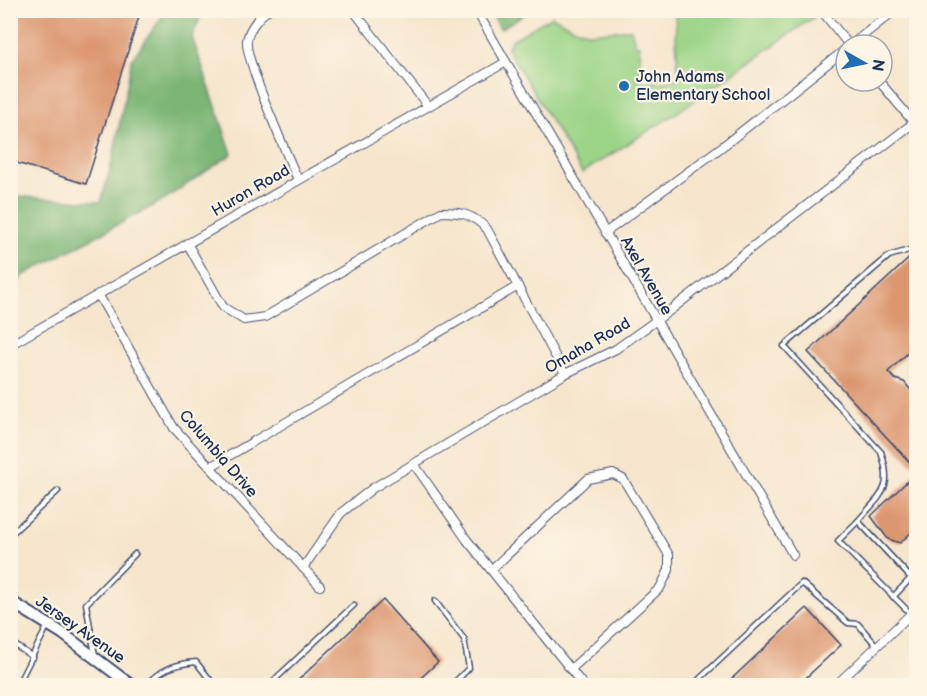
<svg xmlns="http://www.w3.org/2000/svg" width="927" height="696" font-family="'Balsamiq Sans',sans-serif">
  <rect width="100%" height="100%" fill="#fcf5e5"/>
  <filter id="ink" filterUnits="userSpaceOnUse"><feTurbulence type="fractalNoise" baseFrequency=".0167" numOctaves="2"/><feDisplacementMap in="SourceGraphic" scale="12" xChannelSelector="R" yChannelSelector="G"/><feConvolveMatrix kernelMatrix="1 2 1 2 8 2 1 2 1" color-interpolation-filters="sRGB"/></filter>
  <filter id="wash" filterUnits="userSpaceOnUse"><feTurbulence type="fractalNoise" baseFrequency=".008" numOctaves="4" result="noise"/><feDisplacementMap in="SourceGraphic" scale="24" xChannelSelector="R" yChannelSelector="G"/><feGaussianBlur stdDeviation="1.35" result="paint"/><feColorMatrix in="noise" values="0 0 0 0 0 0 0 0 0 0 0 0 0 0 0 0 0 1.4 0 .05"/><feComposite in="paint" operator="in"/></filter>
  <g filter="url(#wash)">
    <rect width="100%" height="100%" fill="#f6e5cc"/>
    <polygon fill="#9bd487" stroke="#5b8272" stroke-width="1.5" points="809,11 814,17 675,114 582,173 507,48 512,40 552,16 568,25 589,33 631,29 635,44 639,45 641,82 666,82 678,78 675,11"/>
    <g fill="#7cb674" stroke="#4c7269" stroke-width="1.5">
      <polygon points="167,10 208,11 200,18 192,37 232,154 160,202 22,276 11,294 11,196 101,202 113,158 132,59"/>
      <polygon points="490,11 530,11 500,29"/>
    </g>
    <g id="blocks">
      <g fill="#dc966f">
        <polygon points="10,10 141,10 86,184 10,161"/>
        <polygon points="916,252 916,345 888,372 895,379 904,382 916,396 916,469 808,352"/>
        <polygon points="916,473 916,528 900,543 888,539 871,516"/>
        <polygon points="383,600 438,662 412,686 292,686"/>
        <polygon points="807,608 841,645 797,686 724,686"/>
      </g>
    </g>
  </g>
  <g filter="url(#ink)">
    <use href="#blocks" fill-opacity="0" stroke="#3c4a6e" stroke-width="1.5"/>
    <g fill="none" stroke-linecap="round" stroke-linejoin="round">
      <defs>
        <g id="service">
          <polyline points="858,521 838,541 911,614"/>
          <polyline points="10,535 58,491"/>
          <path d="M893 597 911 578 858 521C881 494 894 490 881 452L784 346 889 256 916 248"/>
          <polyline points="435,601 464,639 469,668 451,686"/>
          <polyline points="10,642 33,657"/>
          <polyline points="95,655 86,604 135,554"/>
          <polyline points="845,677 853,686"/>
          <polyline points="17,686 48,625"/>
          <path d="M146 686C161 669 175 664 196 662L215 686"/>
          <polyline points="268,686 354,605"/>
          <polyline points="692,686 802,583 848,623 858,624 877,646"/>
        </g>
        <g id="minor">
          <path d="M268 10C258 17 249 29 247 40 244 59 288 157 298 180"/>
          <polyline points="353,10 428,106"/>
          <polyline points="476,10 793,555"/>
          <polyline points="821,10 849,45"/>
          <polyline points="851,45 895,10"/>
          <polyline points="879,81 914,123"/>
          <polyline points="605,233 727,143 846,49"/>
          <path d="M187 243 223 307 244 320 265 317 441 212C462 212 472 214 487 229L565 374"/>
          <polyline points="98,294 174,428 320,586"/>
          <polyline points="10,345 506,62"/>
          <polyline points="414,464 467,540 584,686"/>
          <polyline points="210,467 518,286"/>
          <polyline points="303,568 341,513 373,488 565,374 616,349 668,312 916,121"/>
          <polyline points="491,570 588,479 613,474 623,479 669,555 669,570 660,588 571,669"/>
          <polyline points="835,686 916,609"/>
        </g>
        <polyline id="secondary" points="10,601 62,633 132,686"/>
      </defs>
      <use href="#service" stroke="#3c4a6e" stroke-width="7"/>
      <use href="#minor" stroke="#3c4a6e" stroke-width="10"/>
      <use href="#secondary" stroke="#3c4a6e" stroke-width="14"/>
      <use href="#service" stroke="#fff" stroke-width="4"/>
      <use href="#minor" stroke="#fff" stroke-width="8"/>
      <use href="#secondary" stroke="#fff" stroke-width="10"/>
    </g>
  </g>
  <circle fill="#1f6fb2" stroke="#fcf5e5" stroke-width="2" cx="624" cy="86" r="6"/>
  <g text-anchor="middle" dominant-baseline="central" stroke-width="4.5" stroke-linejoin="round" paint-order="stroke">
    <g font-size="16" fill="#1b2f5e" stroke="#fcf5e5" text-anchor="start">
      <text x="636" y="77">John Adams<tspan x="636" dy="18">Elementary School</tspan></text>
    </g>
    <g font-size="16" fill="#1b2f5e" stroke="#fcf5e5">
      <text transform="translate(251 191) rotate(-30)">Huron Road</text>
      <text transform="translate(646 276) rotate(60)">Axel Avenue</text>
      <text transform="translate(588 346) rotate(-30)">Omaha Road</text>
      <text transform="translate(218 454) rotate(49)">Columbia Drive</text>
      <text transform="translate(80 630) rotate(35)">Jersey Avenue</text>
    </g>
  </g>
  <rect width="927" height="696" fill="none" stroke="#fcf5e5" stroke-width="36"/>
  <g transform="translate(864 63) rotate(99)"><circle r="28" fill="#fcf5e5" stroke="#a2a6af" stroke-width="1.5"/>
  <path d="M0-4.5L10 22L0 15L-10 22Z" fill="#1f6fb2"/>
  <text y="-9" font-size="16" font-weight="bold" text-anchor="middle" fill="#1b2f5e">N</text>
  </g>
</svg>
